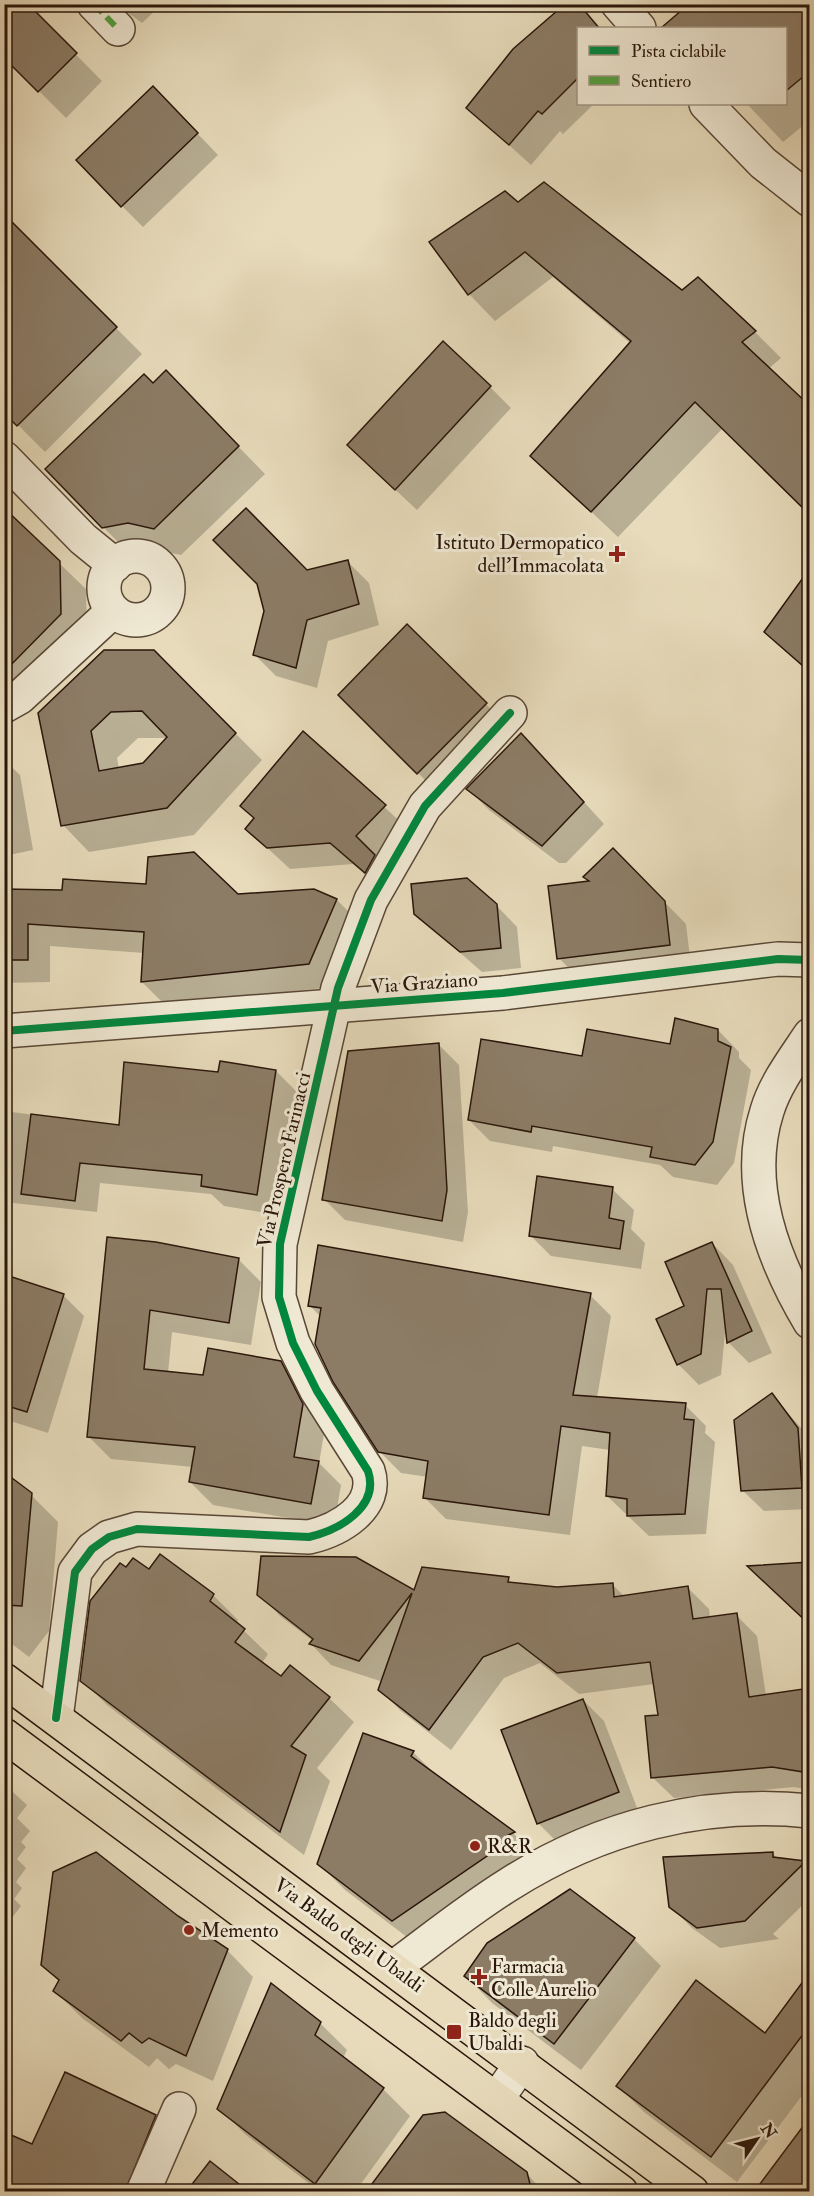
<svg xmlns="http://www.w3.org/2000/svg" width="814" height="2196" font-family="'IM FELL Double Pica',serif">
  <rect width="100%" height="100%" fill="#e7dbbb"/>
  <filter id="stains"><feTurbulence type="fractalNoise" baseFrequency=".00333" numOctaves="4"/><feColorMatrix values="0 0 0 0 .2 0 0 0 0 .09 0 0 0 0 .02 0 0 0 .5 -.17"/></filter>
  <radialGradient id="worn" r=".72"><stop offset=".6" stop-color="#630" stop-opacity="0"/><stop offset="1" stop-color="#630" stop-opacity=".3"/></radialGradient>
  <g fill="#0003" fill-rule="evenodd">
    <polygon points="26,4 102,81 66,118 4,56"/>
    <polygon points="116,4 162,4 142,23"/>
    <polygon points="578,4 601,28 578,28 578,104 594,104 563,134 560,131 531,165 468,108"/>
    <polygon points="810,4 810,120 783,142 747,104 786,104 786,28 682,28 674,19"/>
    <polygon points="174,109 218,155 143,227 122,206"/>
    <polygon points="518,204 755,332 781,358 768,369 723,428 618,537 532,456 631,344 553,277 495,321 469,294"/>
    <polygon points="4,216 142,354 45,452 4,411"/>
    <polygon points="153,385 192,399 265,474 181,555 155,550 130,554 103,527"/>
    <polygon points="490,387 511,408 417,510 370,466"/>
    <polygon points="4,528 58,562 86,589 87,641 26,704 4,684"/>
    <polygon points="348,562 369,583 379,625 328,641 317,688 276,676 255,655 307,572"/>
    <polygon points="810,570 810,673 766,632"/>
    <polygon points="407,626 507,725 439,794 340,695"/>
    <path d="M153 651 262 760 194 835 89 852 63 825 40 713ZM138 738H168L144 764 119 769 117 758Z"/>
    <polygon points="304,733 406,827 376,858 395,878 387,892 353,864 290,869 247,829 255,819"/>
    <polygon points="542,756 604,824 566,863 559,863 489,810 468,789"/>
    <polygon points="4,760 20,775 33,850 4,856"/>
    <polygon points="634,871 686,924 691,966 580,980 559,958 591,883"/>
    <polygon points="148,886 238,895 337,900 360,923 332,987 165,1005 142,982 144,953 50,946 50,982 4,983 4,891 63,891"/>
    <polygon points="496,905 517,927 521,968 482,972 415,913"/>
    <polygon points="718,1030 739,1052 739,1058 751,1070 734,1163 717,1185 673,1177 660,1165 553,1146 552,1152 490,1141 469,1120 583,1058 672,1046"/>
    <polygon points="438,1044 459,1065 468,1212 463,1242 345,1220 324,1199"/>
    <polygon points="276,1071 297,1092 278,1215 224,1206 211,1194 100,1183 97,1212 4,1202 4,1111 120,1126 219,1073"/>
    <polygon points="612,1189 634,1210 631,1229 645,1243 641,1269 551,1256 530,1235"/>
    <polygon points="109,1239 238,1259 261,1282 251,1345 172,1332 168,1373 205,1376 280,1363 304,1386 325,1428 319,1463 341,1485 334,1526 213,1505 190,1482 193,1467 111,1459 88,1436"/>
    <polygon points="712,1243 733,1265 772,1353 749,1363 728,1342 725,1332 721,1375 699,1385 678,1364 686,1307"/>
    <polygon points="63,1295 84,1316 48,1433 4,1419 4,1305"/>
    <polygon points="590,1295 611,1316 597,1398 685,1405 706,1426 705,1433 715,1442 706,1534 649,1536 607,1496 610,1450 582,1446 570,1535 446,1519 425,1498 428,1477 401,1473 379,1451 321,1317 310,1306"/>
    <polygon points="772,1395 810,1438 810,1509 764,1511 742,1490"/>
    <polygon points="4,1474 31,1495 58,1522 49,1631 29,1657 4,1638"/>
    <polygon points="126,1569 150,1571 213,1595 238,1620 236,1623 268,1654 262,1663 281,1678 329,1698 354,1722 317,1768 330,1781 304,1855 107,1705 82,1680"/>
    <polygon points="508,1579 513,1584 557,1589 613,1585 625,1597 688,1588 709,1609 710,1618 736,1615 757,1636 766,1696 799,1691 810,1685 810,1790 794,1787 674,1798 652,1777 659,1717 654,1684 579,1694 540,1663 504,1678 451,1750 401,1711 380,1690 384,1676 380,1681 331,1665 311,1644 313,1641 280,1616 259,1594 415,1592"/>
    <polygon points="583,1700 604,1721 639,1813 559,1844 538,1823"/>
    <polygon points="364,1735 413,1752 440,1779 514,1834 540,1859 420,1947 345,1890 318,1863"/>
    <polygon points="4,1784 27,1805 17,1818 30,1831 21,1842 26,1847 17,1859 26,1868 16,1882 22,1888 14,1899 21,1906 4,1928"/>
    <polygon points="772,1853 778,1859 805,1862 810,1867 810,1928 809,1899 773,1934 779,1939 720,1948 692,1928 670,1906"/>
    <polygon points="570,1891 634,1939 661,1966 581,2070 492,2003 466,1976"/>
    <polygon points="177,1917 227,1950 253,1977 213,2081 176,2064 169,2069 157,2058 149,2067 82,2018 55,1991 60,1982 42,1964"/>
    <polygon points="810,1975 810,2085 737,2182 644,2112 618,2086 766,2035"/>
    <polygon points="320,2023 347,2050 343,2058 383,2089 410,2116 355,2192 320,2192 246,2135 219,2108"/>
    <polygon points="155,2116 177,2138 154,2192 4,2192 33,2146"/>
    <polygon points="526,2173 544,2192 368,2192"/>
  </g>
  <g fill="#8c7c66" stroke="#2a160a" stroke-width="1.5" fill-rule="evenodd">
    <polygon points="4,4 28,4 77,53 38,92 4,58"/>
    <polygon points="565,4 579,4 599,28 579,28 579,77 542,114 538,111 509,145 466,108 513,49"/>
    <polygon points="689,4 810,4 810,71 786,91 786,28 661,28"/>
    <polygon points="153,86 198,133 121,207 76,160"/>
    <polygon points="544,182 682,290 698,277 756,331 742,342 810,406 810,515 695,402 591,512 530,456 631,341 525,252 468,295 429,242 505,191 518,202"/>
    <polygon points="4,214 117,327 17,426 4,413"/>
    <polygon points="443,341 491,386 395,490 347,445"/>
    <polygon points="166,370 239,446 154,529 128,523 102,528 45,469 144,374 153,383"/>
    <polygon points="4,508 60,561 61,614 4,672"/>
    <polygon points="246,508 307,570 348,560 359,604 307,620 296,668 253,655 264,611 257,584 213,540"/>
    <polygon points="810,568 810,672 764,632"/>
    <polygon points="407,624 487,703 417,774 338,695"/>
    <path d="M104 650H154L236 733 167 808 61 826 38 713ZM142 711 167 737 143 763 99 771 91 731 111 712Z"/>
    <polygon points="303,731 386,805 356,836 375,855 365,873 330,843 267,848 245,829 254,818 240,806"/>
    <polygon points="521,733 584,802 542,846 466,789"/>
    <polygon points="613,848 665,901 670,945 557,959 548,886 589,881 583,877"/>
    <polygon points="194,852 238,894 314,889 337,899 309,964 141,982 144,932 28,924 28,960 4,960 4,889 62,890 63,879 146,884 148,857"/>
    <polygon points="467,878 497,904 501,948 460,952 414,914 411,884"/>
    <polygon points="675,1018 718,1029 718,1041 731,1047 713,1142 695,1165 650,1157 652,1147 532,1126 531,1132 468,1120 481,1039 582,1056 587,1029 670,1044"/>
    <polygon points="439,1043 447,1190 442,1221 322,1200 348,1051"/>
    <polygon points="220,1061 276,1070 257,1195 201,1186 202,1175 80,1163 75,1201 21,1194 31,1114 119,1125 124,1062 218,1072"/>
    <polygon points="537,1176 613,1187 609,1218 624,1221 620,1249 529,1236"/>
    <polygon points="107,1237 156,1242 239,1258 229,1323 150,1310 144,1369 203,1375 208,1348 281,1361 303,1404 294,1457 319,1461 311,1504 189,1482 195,1447 87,1437"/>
    <polygon points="712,1242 752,1331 727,1343 721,1289 707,1289 701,1354 677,1365 656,1319 684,1306 665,1262"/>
    <polygon points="318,1245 591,1293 573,1395 686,1403 684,1419 694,1420 685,1514 627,1516 627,1499 606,1496 610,1433 561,1426 549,1515 423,1498 428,1461 378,1452 333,1382 315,1344 321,1308 308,1306"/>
    <polygon points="12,1277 64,1294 27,1412 4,1405 4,1300"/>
    <polygon points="772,1393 798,1428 802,1488 741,1491 734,1420"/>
    <polygon points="4,1472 32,1493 22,1606 4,1605"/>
    <polygon points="160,1554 214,1594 210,1601 245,1629 235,1642 281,1676 290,1665 330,1697 291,1746 306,1755 280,1832 80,1681 90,1601 120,1563 126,1567 133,1558 149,1569"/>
    <polygon points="261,1556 356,1557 414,1590 422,1567 509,1577 508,1582 557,1587 613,1583 614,1597 688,1586 693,1619 737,1613 749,1697 810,1688 810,1773 772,1767 651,1778 645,1716 658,1715 650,1662 557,1673 518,1643 483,1657 429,1730 378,1690 412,1593 359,1661 309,1644 313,1639 257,1595"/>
    <polygon points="810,1562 810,1625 747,1566"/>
    <polygon points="583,1699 619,1792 537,1824 501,1730"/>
    <polygon points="363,1733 414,1751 411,1756 515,1832 506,1836 509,1841 392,1921 317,1864"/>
    <polygon points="96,1852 178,1916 228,1949 186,2056 149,2038 142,2043 129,2033 121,2041 53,1991 59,1980 41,1965 53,1872"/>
    <polygon points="773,1852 773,1857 806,1861 745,1921 697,1928 669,1907 663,1857"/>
    <polygon points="570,1889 635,1938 554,2044 464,1976 487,1943"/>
    <polygon points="810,1972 810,2025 711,2157 616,2086 696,1980 765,2033"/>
    <polygon points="271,1983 321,2022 315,2035 384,2088 315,2184 217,2109"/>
    <polygon points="65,2072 156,2115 125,2192 4,2192 4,2132 32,2144"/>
    <polygon points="445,2112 527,2172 532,2192 366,2192 423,2115"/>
    <polygon points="810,2117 810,2192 754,2192"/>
    <polygon points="210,2161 249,2192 186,2192"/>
  </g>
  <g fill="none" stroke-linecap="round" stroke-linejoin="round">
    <defs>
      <g id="minor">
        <polyline points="94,4 118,29"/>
        <polyline points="618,4 639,28"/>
        <polyline points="706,104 763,163 810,200"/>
        <polyline points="4,458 83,539 115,565"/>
        <circle cx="136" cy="588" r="32"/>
        <polyline points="4,706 20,697 113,611"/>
        <polyline points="4,1031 503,993 778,959 810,960"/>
        <path d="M810 1035C794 1059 775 1084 767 1111 744 1183 773 1260 810 1322"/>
        <path d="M56 1718 75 1572 92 1549 109 1537 137 1529 309 1537C339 1530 380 1507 368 1471L317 1391 293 1343 279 1297 280 1244 338 988 371 900 425 806 510 713"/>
        <path d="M393 1968C431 1940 468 1910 508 1885 599 1827 703 1800 810 1811"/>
        <polyline points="497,2099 522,2063"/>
        <polyline points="143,2192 179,2109"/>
      </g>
      <g id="major">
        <polyline points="4,1680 692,2192"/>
        <polyline points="4,1735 621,2192"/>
      </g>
    </defs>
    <use href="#minor" stroke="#594736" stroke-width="36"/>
    <use href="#major" stroke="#2a160a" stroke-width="36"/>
    <use href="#minor" stroke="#efe8d3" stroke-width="33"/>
    <use href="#major" stroke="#e7dbbb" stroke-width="33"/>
    <polyline stroke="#51a13e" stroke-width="6" stroke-dasharray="12 6" stroke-linecap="butt" points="94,4 118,29"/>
    <defs>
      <g id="cycleway">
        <polyline points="4,1031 503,993 778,959 810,960"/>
        <path d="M56 1718 75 1572 92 1549 109 1537 137 1529 309 1537C339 1530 380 1507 368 1471L317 1391 293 1343 279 1297 280 1244 338 988 371 900 425 806 510 713"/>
      </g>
    </defs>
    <use href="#cycleway" stroke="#efe8d3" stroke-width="11"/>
    <use href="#cycleway" stroke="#00873e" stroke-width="8"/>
  </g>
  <g fill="#8f2418" stroke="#efe8d3" stroke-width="2">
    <path d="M614 545h6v6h6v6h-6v6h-6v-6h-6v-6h6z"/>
    <circle cx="475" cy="1846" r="6"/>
    <circle cx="189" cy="1930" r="6"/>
    <path d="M476 1968h6v6h6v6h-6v6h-6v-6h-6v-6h6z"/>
    <rect x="446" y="2024" width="16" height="16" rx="3"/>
  </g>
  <g text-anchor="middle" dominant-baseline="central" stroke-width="6" stroke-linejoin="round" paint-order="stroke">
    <g font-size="20" fill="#2a160a" stroke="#efe8d3" text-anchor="start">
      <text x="604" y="542" text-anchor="end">Istituto Dermopatico<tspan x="604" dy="23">dell'Immacolata</tspan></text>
      <text x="487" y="1846">R&amp;R</text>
      <text x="201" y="1930">Memento</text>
      <text x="491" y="1966">Farmacia<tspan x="491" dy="23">Colle Aurelio</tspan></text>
      <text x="468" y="2020">Baldo degli<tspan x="468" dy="23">Ubaldi</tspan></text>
    </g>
    <g font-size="20" fill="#2a160a" stroke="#efe8d3">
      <text transform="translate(424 983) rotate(-4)">Via Graziano</text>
      <text transform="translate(284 1160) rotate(-77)">Via Prospero Farinacci</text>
      <text transform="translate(349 1935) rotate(36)">Via Baldo degli Ubaldi</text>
    </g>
  </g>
  <rect width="814" height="2196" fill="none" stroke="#e7dbbb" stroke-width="24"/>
  <rect x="6" y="6" width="802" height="2184" fill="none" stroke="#2a160a" stroke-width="3"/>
  <rect x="12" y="12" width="790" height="2172" fill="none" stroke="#2a160a" stroke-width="1.5"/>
  <rect x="577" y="27" width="210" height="78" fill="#efe8d3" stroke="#a09483" stroke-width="1.5"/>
  <rect x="589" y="46" width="30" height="9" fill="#00873e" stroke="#a09483" stroke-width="1.5"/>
  <text x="631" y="57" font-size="18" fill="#2a160a">Pista ciclabile</text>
  <rect x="589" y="76" width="30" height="9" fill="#51a13e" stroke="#a09483" stroke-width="1.5"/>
  <text x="631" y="87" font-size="18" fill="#2a160a">Sentiero</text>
  <g transform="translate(757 2139) rotate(55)" stroke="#efe8d3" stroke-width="4.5" paint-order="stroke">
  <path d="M0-4.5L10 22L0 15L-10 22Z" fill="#2a160a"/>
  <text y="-9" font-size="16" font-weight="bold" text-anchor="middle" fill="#2a160a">N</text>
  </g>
  <rect width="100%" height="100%" filter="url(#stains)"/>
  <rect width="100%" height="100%" fill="url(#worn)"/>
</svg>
